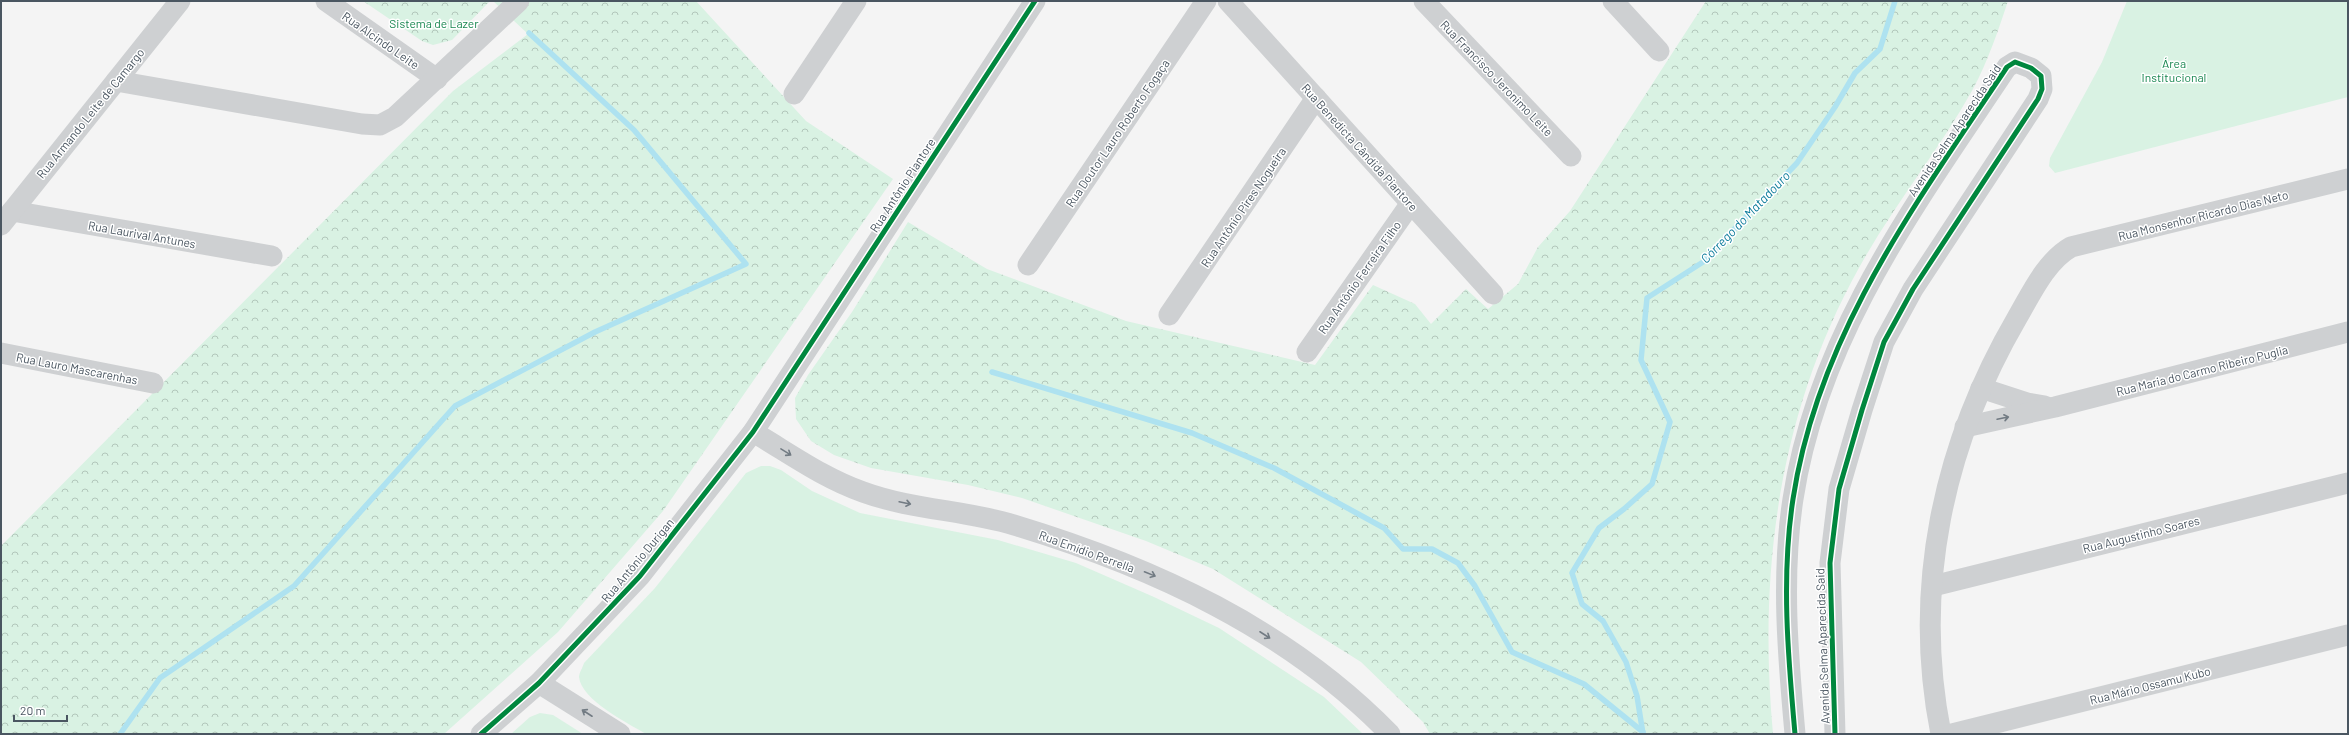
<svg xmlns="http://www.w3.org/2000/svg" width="2349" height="735" font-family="Barlow,sans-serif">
  <defs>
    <pattern id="forest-crowns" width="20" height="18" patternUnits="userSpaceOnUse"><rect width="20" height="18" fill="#d9f2e3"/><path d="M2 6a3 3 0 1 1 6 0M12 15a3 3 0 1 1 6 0" fill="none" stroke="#b2c7bb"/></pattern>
  </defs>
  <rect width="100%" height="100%" fill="#f4f4f4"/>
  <g fill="#d9f2e3">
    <polygon points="2127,1 2348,1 2348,97 2055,173 2049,166 2050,158 2102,62"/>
    <path d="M761 466H770L781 470 812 491 860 513 998 540 1076 563 1154 597 1219 628 1324 697 1363 734H646C628 723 581 700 579 677 579 673 583 667 584 663L655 588 746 473Z"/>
    <polygon points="540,713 553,715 583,734 511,734 530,717"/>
  </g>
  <g fill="url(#forest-crowns)">
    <polygon points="363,1 490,1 452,40 433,45 422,41"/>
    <polygon points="493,1 696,1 806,121 893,179 663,511 558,632 444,734 1,734 1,546 453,91 528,34"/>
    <path d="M1706 1H2008C1998 31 1988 61 1973 89 1939 150 1894 205 1860 266 1779 411 1758 570 1773 734H1430L1423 722 1361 662 1213 569 1146 541 1022 498 968 485 871 468 834 455 811 441 796 419 795 398 808 375 852 312 908 222 987 269 1126 321 1315 365 1373 285 1415 304 1431 324 1466 289 1488 309 1518 284 1538 247 1570 211Z"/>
  </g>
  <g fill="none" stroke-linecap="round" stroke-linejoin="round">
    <g stroke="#aee2f0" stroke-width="5.5">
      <polyline points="992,372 1192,433 1274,468 1384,528 1403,549 1432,549 1458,563 1475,586 1512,652 1584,684 1643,732"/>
      <polyline points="120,734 160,678 294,586 455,406 595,332 746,264 634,130 529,33"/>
      <polyline points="1643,734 1637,696 1626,662 1603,621 1582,604 1572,573 1599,528 1624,509 1652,484 1670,422 1641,360 1647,298 1703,262 1797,163 1835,107 1855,73 1880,49 1895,1"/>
    </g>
    <g stroke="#ced0d2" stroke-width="21">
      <polyline points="326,1 437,79"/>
      <polyline points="1228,1 1493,294"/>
      <polyline points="1424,1 1571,156"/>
      <polyline points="1613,1 1659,51"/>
      <polyline points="116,81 362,124 380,125 395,117 519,1"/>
      <polyline points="794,94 856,1"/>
      <polyline points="12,211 272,256"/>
      <polyline points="1,225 180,1"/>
      <polyline points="1028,265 1206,1"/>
      <polyline points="1169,315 1316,98"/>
      <polyline points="1307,352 1411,203"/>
      <polyline points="1,353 153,383"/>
      <polyline points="1981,388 2027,403 2045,406"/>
      <polyline points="1965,427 2055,407 2348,332"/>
      <path d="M753 432C789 453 823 478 863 492 912 510 965 510 1014 525 1153 567 1288 629 1390 734"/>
      <polyline points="1933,586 2348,483"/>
      <polyline points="539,683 620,734"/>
      <polyline points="481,734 539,683 640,576 753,432 1035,1"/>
      <path d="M1795 734C1788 656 1781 577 1793 499 1818 334 1917 202 2007 67L2015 62 2031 68 2041 76 2042 89 2038 99 1913 289 1884 342 1862 410 1839 489 1830 563 1835 734"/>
      <path d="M1941 734C1912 589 1943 445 2017 318 2031 294 2046 261 2071 247L2348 179"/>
      <polyline points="1952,734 2348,635"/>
    </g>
    <defs>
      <g id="cycleway">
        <polyline points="481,734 539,683 640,576 753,432 1035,1"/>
        <path d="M1795 734C1788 656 1781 577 1793 499 1818 334 1917 202 2007 67L2015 62 2031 68 2041 76 2042 89 2038 99 1913 289 1884 342 1862 410 1839 489 1830 563 1835 734"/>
      </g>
    </defs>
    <use href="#cycleway" stroke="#fff" stroke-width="8"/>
    <use href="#cycleway" stroke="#00873e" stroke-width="5"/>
  </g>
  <defs><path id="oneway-shaft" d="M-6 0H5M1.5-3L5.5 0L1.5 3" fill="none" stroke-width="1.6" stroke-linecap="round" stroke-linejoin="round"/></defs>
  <g stroke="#727b83">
    <use href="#oneway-shaft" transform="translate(2003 418) rotate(-12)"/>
    <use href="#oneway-shaft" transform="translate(786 452) rotate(32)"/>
    <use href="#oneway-shaft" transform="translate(905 503) rotate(12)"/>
    <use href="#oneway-shaft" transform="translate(1150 574) rotate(22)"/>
    <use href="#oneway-shaft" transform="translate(1265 635) rotate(33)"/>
    <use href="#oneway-shaft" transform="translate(587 713) rotate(-147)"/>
  </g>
  <g text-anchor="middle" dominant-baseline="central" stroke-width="3" stroke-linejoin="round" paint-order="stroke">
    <g font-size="12" fill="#17864f" stroke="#fff">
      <text x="434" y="23">Sistema de Lazer</text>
      <text x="2174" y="63">Área<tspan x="2174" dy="14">Institucional</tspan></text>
    </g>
    <g font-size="12" fill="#4a5661" stroke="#fff">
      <text transform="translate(381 40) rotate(35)">Rua Alcindo Leite</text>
      <text transform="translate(1497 78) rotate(46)">Rua Francisco Jeronimo Leite</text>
      <text transform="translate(90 113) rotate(-51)">Rua Armando Leite de Camargo</text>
      <text transform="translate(1954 130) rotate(-56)">Avenida Selma Aparecida Said</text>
      <text transform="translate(1117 133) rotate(-56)">Rua Doutor Lauro Roberto Fogaça</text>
      <text transform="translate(1360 147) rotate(48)">Rua Benedicta Cândida Piantore</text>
      <text transform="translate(902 185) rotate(-57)">Rua Antônio Piantore</text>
      <text transform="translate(1243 207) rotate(-56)">Rua Antônio Pires Nogueira</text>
      <text transform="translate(2203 215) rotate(-14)">Rua Monsenhor Ricardo Dias Neto</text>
      <text transform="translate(142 234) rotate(10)">Rua Laurival Antunes</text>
      <text transform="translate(1359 277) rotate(-55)">Rua Antônio Ferreira Filho</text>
      <text transform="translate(77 368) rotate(11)">Rua Lauro Mascarenhas</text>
      <text transform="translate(2202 370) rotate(-14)">Rua Maria do Carmo Ribeiro Puglia</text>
      <text transform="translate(2141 534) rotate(-14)">Rua Augustinho Soares</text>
      <text transform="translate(1087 551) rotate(20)">Rua Emídio Perrella</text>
      <text transform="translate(637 560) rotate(-50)">Rua Antônio Durigan</text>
      <text transform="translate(1822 646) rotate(-92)">Avenida Selma Aparecida Said</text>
      <text transform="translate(2150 685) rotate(-14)">Rua Mário Ossamu Kubo</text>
    </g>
    <g font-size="13" font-style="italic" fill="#0c7c9b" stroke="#fff">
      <text transform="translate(1745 217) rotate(-46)">Córrego do Matadouro</text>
    </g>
  </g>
  <rect width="2349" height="735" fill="none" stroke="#4a5661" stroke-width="4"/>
  <path d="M14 715v6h53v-6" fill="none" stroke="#4a5661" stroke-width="2"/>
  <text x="20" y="715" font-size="12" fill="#4a5661" stroke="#ffffff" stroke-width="3" paint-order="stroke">20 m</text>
</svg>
